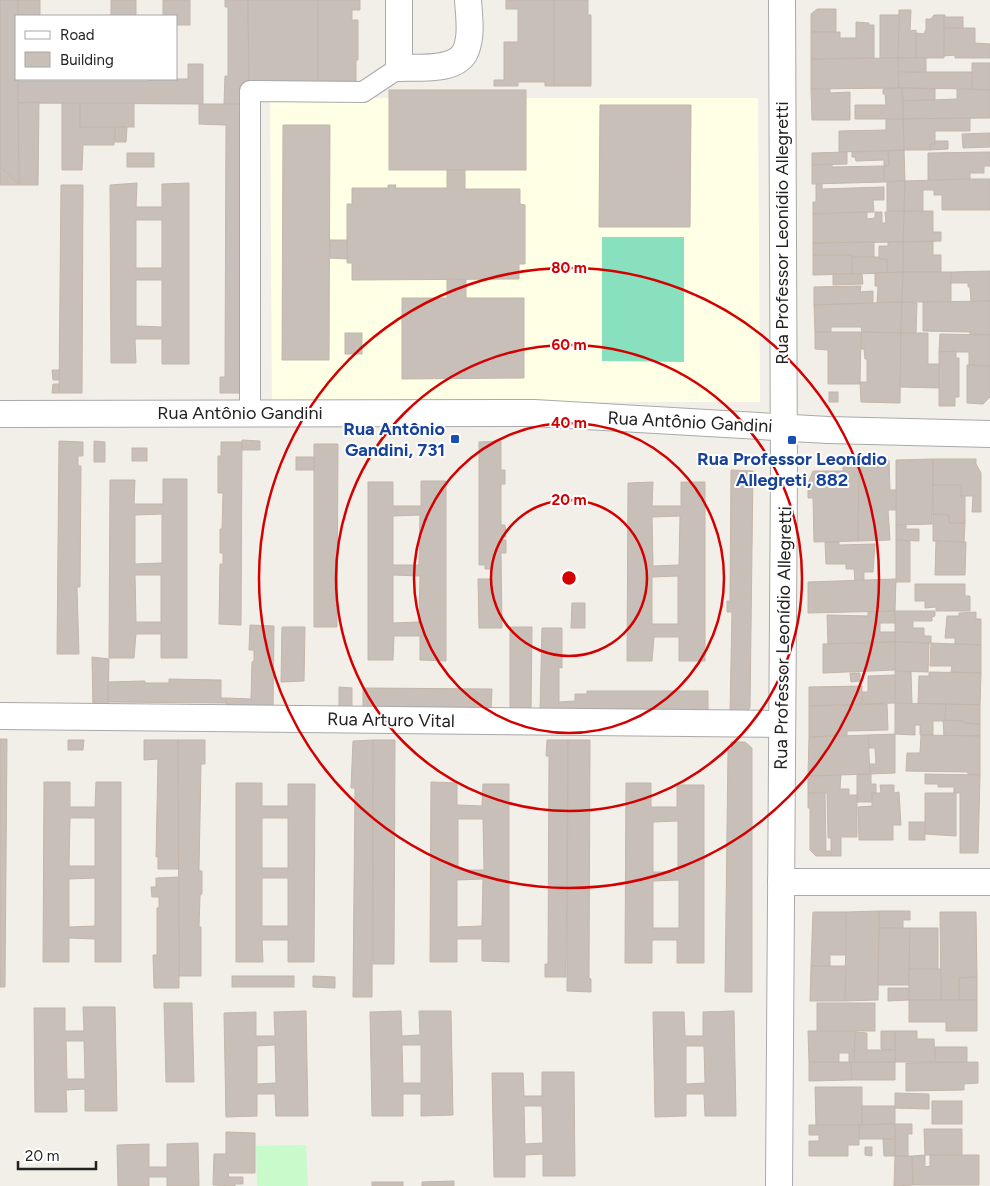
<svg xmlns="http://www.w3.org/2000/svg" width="990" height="1186" font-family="Figtree,sans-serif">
  <rect width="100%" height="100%" fill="#f2efe9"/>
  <polygon fill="#ffffe5" points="270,98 758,98 760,402 272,402"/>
  <polygon fill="#c8facc" points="306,1145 308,1186 257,1186 256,1146"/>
  <polygon fill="#88e0be" points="602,237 684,237 684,362 602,361"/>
  <g fill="#c7bfb8" stroke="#c4b6ab" fill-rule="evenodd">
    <polygon points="0,0 18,0 18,16 16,16 16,79 18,79 19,185 0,166"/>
    <rect x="18" y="0" width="22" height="16"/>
    <rect x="111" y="0" width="25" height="16"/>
    <polygon points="163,0 190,0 190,25 176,25 176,16 163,16"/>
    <polygon points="225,0 248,0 249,104 224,104 225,76 228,76 228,7 225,7"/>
    <polygon points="248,0 318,0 318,81 249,83"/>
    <polygon points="318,0 360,0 360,10 352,10 352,20 358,20 358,60 356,60 356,81 318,81"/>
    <polygon points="506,0 554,0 554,86 545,86 545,82 518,82 518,86 494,86 494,80 504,80 504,42 518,42 518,9 506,9"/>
    <polygon points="554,0 588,0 588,15 591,15 591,86 554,86"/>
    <polygon points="817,9 836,9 836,32 811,32 811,14"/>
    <polygon points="899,10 911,10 910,31 916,30 916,58 898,58"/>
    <polygon points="880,15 899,15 898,58 880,58"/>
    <polygon points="934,15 945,15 944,58 916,58 916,33 924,34 926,29 926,19 931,19"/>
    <rect x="944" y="17" width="19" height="11"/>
    <polygon points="856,22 869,23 869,25 874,25 874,58 811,59 811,32 840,32 840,38 856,38"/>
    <polygon points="944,28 975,28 975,43 990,44 990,58 955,58 955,55 944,56"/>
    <rect x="898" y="58" width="28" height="14"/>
    <polygon points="898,58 899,88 811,89 811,59"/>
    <polygon points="972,63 990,63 990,90 972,89"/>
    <polygon points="188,64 203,64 203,104 18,103 18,81 148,81 148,79 188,79"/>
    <polygon points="926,72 972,72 972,89 899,88 898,73"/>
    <polygon points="902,88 903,119 855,119 855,105 886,105 885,94 883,94 883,89"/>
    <polygon points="902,88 935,89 935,100 903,101"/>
    <polygon points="811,89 830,89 830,93 850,92 850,120 812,120"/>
    <polygon points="957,89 990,90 990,118 903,119 903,101 957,99"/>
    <rect x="389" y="90" width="137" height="80"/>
    <polygon points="39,102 38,185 19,185 18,103"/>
    <polygon points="62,103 80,103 80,127 115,127 114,145 83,145 82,170 62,170"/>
    <rect x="80" y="103" width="54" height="24"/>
    <polygon points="199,104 249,104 247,393 220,393 220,377 225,377 226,125 199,124"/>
    <polygon points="600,105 691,105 690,227 599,227"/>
    <polygon points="970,118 970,131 935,131 935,144 930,144 930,150 904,150 903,119"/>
    <polygon points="886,119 903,119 904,150 839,152 839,131 886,130"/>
    <polygon points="283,125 330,125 329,360 282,360"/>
    <polygon points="115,127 127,127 126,142 115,142"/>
    <polygon points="990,133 990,147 963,148 962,134"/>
    <polygon points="935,141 948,141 948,149 930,150 930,144 935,144"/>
    <polygon points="904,150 905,181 884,182 884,166 889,166 888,151"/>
    <polygon points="888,151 889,166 884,166 884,160 856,161 855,157 852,157 852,152"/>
    <polygon points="847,152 847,164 812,165 812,153"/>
    <polygon points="990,152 990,166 984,166 984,173 970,173 970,179 928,180 928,153"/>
    <rect x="127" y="153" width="27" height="14"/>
    <polygon points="832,164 832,167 884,166 884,182 812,184 812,165"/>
    <polygon points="0,166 19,185 0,185"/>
    <polygon points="447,170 465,170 465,189 520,189 520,204 525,205 525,264 519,264 519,279 352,280 352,263 347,263 347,204 352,204 352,188 388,188 388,185 396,185 395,188 447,188"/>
    <polygon points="970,179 990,179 990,210 942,210 942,195 934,195 934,190 923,190 923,211 904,211 905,181"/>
    <polygon points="905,181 904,211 887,211 887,182"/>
    <path d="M137 183 136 207H162V184L189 183V364H162V339H135L136 363H111L110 185ZM136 220H162V268H136ZM136 280H162V327L136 326Z"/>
    <polygon points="816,184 822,184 822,189 884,187 884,200 873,200 874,212 813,214 813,202 816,202"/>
    <polygon points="61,185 83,185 82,393 59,393"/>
    <polygon points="904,211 933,211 933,232 941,232 941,241 903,242"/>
    <polygon points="904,211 903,242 813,243 813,214 867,212 867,219 875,218 875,212 882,212 882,223 886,223 885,212"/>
    <polygon points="330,240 347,240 347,259 330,258"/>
    <polygon points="933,241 933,255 941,255 941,272 903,272 903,242"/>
    <polygon points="874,242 874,257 852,257 852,255 813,255 813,243"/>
    <polygon points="888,242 903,242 903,272 887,273 887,259 879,259 879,246 888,246"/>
    <polygon points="813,255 852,255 852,274 813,275"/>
    <polygon points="852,257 879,257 879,259 887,259 887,273 852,274"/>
    <polygon points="990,271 990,301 971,302 970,287 968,287 968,283 951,283 951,272"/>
    <polygon points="903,272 902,302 877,303 878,286 875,286 875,273"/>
    <polygon points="903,272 951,272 951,302 902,302"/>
    <polygon points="833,274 862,274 863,284 833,285"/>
    <polygon points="447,279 466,280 466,298 524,298 524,378 402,379 402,298 447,298"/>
    <polygon points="861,286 860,292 873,291 873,303 814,305 814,287"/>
    <polygon points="990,301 990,335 970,334 970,332 923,331 923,302"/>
    <polygon points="902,302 901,333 862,332 861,327 831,327 831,332 815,332 814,305"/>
    <polygon points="902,302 917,303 916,333 901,333"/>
    <polygon points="815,332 861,332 860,384 828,384 828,350 815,349"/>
    <polygon points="861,332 901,333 900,403 861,402 860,382 867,382 867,359 865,359 864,349 861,349"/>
    <rect x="345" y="333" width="17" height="21"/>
    <polygon points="901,333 928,333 928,364 939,364 939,388 900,387"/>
    <polygon points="940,334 990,335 990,366 969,365 969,352 939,352"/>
    <polygon points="956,351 956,358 959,358 959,397 955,397 955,406 939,406 939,352"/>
    <polygon points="967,365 990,366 990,397 983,404 967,403"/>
    <polygon points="52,370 60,370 59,380 53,380"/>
    <polygon points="53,384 59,384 59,393 52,393"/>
    <rect x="829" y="392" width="9" height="10"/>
    <polygon points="242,440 260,441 260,450 242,450"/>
    <polygon points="59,441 83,442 83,456 78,456 78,466 81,466 80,587 77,587 79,654 57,654"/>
    <polygon points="94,441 105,442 105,462 94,462"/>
    <polygon points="501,441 501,470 505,470 505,484 501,484 501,525 505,525 506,537 501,537 502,540 506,540 506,553 501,553 502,628 479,628 478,579 491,579 491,569 485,569 485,565 479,565 479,442"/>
    <polygon points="221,442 242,442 241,625 219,624 220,564 223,564 223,553 220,553 220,529 222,529 223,493 218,493 218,456 221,456"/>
    <polygon points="314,444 338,444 337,627 314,627"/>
    <rect x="132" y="448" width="15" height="13"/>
    <rect x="296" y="457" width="18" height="13"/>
    <polygon points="933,459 932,524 896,525 896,460"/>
    <polygon points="933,459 976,459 976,464 981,473 981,512 972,512 973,496 961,496 961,485 933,485"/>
    <polygon points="843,460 859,460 858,541 814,542 813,498 808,498 808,483 813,471 843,471"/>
    <polygon points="859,460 889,460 890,490 896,490 896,510 888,510 890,540 858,541"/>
    <polygon points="731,470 753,471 750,708 746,712 730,712 732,612 727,612 727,601 730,601"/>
    <path d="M163 479H187V658H161V634H136L134 658H109L110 480H135L134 504H163ZM162 514V563L135 564V515ZM135 575H161V622H136Z"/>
    <path d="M421 481H446V661L420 660V636H394L393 660H368V482H393V506H421ZM420 515 419 565H393V516ZM393 575 420 576 419 622 393 623Z"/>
    <path d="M653 482 652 506H681V482H705V661H679V637H654L652 661H627L628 483ZM680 516 679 565 653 566 652 517ZM678 576V624H652V577Z"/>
    <polygon points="933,485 961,485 961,496 965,496 965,523 949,523 949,515 933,514"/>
    <polygon points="933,514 949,515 949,523 965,523 964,542 933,541"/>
    <polygon points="896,525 906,525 906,529 919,529 919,541 896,540"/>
    <polygon points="896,540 910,541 910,582 896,582"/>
    <polygon points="936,541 966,542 965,575 935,575"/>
    <polygon points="825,542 839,542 839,545 875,544 873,572 864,572 864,580 855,581 854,569 846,569 846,564 826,564"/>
    <polygon points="896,579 895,611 808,613 808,582"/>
    <polygon points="915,584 965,584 965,596 970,596 970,611 936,611 936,607 925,608 925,601 915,601"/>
    <polygon points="572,603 585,603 585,628 571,628"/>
    <polygon points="895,611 895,623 880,623 880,632 895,632 895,642 828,644 827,615 868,616 868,612"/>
    <polygon points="895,611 935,611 935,616 932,617 932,621 913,621 913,628 924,628 924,636 931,636 931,643 895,642"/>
    <polygon points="976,612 976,619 981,619 981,645 955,644 955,638 945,638 947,616 959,616 959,613"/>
    <polygon points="250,625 274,626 273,710 226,710 226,698 251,699 252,662 254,661 254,650 249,650"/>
    <polygon points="282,627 305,627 304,681 281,682"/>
    <polygon points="510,627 532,627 531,712 510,711"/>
    <polygon points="542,628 562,628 562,668 559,667 559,702 575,701 575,694 587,694 587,691 708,691 708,712 540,712"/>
    <polygon points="895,642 929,643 928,672 895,671"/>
    <polygon points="895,642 895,670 823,673 823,644"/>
    <polygon points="931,643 981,645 981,673 951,672 952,666 930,666"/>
    <polygon points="92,657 109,659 108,710 93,710"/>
    <polygon points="895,671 911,672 912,704 895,703"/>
    <polygon points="929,672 981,673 980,705 918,704 919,676 929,676"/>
    <polygon points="850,673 860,673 860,681 851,682"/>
    <polygon points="895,675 895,703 862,704 862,692 868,692 868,676"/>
    <polygon points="169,679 221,680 221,698 226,698 226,703 108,702 108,682 145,681 145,683 169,683"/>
    <polygon points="862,686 862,704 809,706 809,687"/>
    <polygon points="339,687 352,688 352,711 339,711"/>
    <polygon points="363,688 492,689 491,711 363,711"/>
    <polygon points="895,703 946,704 945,721 933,721 933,735 920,735 920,725 915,725 915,735 895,734"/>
    <polygon points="887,704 888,730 847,731 847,735 809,737 809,706"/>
    <polygon points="946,704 980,705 980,724 945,721"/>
    <polygon points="943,720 963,721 963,723 980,724 980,736 944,736"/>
    <polygon points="895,734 895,773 870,774 869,764 876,764 875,748 869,748 868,735"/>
    <polygon points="868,735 870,774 808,776 809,737"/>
    <polygon points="921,735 980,736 980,775 968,775 968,772 906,771 907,753 920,753"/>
    <polygon points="0,739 7,739 5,987 0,987"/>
    <polygon points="68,740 84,740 83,750 68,750"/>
    <polygon points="144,740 178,740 179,869 158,869 158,856 156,857 158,759 144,760"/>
    <polygon points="178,740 205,740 205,764 201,764 199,871 202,871 202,894 200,895 199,927 201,927 201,976 179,976"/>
    <polygon points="373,740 395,740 394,964 373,964"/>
    <polygon points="373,740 372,997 353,997 355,788 351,788 353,741"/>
    <polygon points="547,740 568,740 566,977 545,977 545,964 548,964 549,756 546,756"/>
    <polygon points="568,740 590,740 589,978 591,979 591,992 567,991"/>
    <polygon points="731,742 745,742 752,748 752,992 725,992 728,750 732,750"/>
    <polygon points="857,774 871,774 871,784 876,784 876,793 872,793 872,802 857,802"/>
    <polygon points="925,774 980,775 978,853 960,853 960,793 954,793 954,787 938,787 938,784 925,784"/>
    <polygon points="841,775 840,789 849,789 849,795 857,795 857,837 841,837 841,856 831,856 831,838 828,838 827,793 808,793 808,776"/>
    <path d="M44 782H70V807H95L96 782H121V962H95V939L69 938V962H43ZM70 818H95V866H69ZM95 878V926L69 927V879Z"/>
    <path d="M431 782 457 783V805L482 806 483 784H509V962L482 961V939H457V962H430ZM458 819H483L484 870H458ZM483 879 482 926 457 927V880Z"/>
    <path d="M236 783H262V806H288V784H315L314 962H288V940H262L263 962H236ZM262 818H288V868H262ZM262 878H288V926H262Z"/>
    <path d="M626 783H651V807H677V785H704V963H677V940H652V963H625ZM678 821V872H653V822ZM679 880V928H653V881Z"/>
    <polygon points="880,785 894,785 894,793 899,792 901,825 893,825 893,840 859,840 858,807 872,806 872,793 881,793"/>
    <polygon points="808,793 825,793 826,851 831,851 831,856 816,856 810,850 810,808 808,808"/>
    <polygon points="925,793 956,793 956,836 925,834"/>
    <rect x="909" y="822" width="16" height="18"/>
    <polygon points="179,877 179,988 154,988 153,955 157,955 157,908 159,908 159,897 152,897 151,887 156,887 156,878"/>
    <polygon points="879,911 878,1000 845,1001 846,912"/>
    <polygon points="879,911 910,911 910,920 903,920 903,928 879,928"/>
    <polygon points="813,912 846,912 846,955 830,955 830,966 811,966"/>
    <polygon points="940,912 976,912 977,977 959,978 959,1000 941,1000"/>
    <polygon points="879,928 910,928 909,985 878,985"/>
    <polygon points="910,928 938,928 938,969 909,969"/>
    <polygon points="811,966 846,966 845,1001 810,1001"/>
    <rect x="909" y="969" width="32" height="31"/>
    <rect x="232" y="976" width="62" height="11"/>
    <polygon points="313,976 335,977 335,988 313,987"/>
    <polygon points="977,977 977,1000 959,1000 959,978"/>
    <polygon points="888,988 909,988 909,1000 888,1001"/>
    <polygon points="909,1000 977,1000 977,1031 946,1031 946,1022 909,1022"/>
    <polygon points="164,1003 192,1003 194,1082 166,1082"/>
    <rect x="817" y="1003" width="58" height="28"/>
    <path d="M83 1007H115L117 1111H85V1089L66 1090 67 1112H35L34 1008H65V1031H84ZM66 1041H84L85 1079H67Z"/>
    <path d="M306 1011 308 1116H276L275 1094H257V1116L226 1117 224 1013 256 1012V1036H275L274 1012ZM275 1045 276 1083 257 1084V1046Z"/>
    <path d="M401 1011 402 1036 420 1035 419 1011H451L453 1115 421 1116V1094H403V1116H372L370 1012ZM402 1045H421V1083H403Z"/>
    <path d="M734 1011 736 1116H705L704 1094H686V1116L655 1117 653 1012H684L685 1036H703V1012ZM686 1046H704L705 1083 686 1084Z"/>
    <polygon points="808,1031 856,1031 854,1063 849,1062 849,1053 839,1053 839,1062 809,1062"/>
    <polygon points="881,1031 895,1031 895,1050 881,1049"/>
    <polygon points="895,1031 917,1031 917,1039 934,1039 935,1062 895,1062"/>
    <polygon points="855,1032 867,1033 867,1050 895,1050 895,1062 854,1063"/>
    <polygon points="935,1047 967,1047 967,1063 935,1062"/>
    <polygon points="809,1062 851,1062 852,1080 809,1081"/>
    <polygon points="851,1062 895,1062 895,1080 852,1080"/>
    <polygon points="978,1062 978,1083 964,1084 964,1090 906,1091 906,1063"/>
    <path d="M542 1072H574L575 1176H543V1154L525 1155V1177H494L492 1073H523L524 1096H542ZM524 1106H542L543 1143 525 1144Z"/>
    <polygon points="815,1087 862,1087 862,1125 816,1125"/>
    <polygon points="895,1093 929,1094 929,1109 895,1108"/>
    <rect x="932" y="1101" width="30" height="23"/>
    <polygon points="862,1106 895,1106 895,1124 862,1125"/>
    <polygon points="895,1124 912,1124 912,1134 908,1134 908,1156 895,1156"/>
    <polygon points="895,1124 895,1139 859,1139 859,1125"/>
    <polygon points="809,1125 859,1125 859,1145 848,1145 848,1156 809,1156 809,1141 819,1141 819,1135 809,1135"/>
    <polygon points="924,1129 962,1129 962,1155 925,1155"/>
    <polygon points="226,1132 255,1133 255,1173 228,1173 229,1177 243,1177 243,1184 235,1184 235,1186 213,1185 214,1154 226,1154"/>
    <polygon points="883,1139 895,1139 895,1156 884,1156"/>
    <polygon points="198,1143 199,1186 167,1186 167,1177 149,1177 149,1186 118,1186 117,1145 149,1144 149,1167 167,1167 167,1144"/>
    <polygon points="865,1147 872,1147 872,1156 865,1155"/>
    <polygon points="925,1155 925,1167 930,1166 930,1155 979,1155 979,1185 913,1185 912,1156"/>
    <polygon points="895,1156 912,1156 913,1185 894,1186"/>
    <polygon points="454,1181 454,1186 422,1186 422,1182"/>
    <rect x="372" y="1182" width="31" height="4"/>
  </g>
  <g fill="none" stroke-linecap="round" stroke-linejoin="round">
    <defs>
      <polyline id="pedestrian" points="250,414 250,91 363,92 399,68"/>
      <g id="minor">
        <path d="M399 0V68C418 67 458 72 466 50 472 35 469 16 468 0"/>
        <polyline points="0,414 534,413 828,430 990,434"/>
        <polyline points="0,716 782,724"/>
        <polyline points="781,882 990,882"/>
        <polyline points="779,1186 784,475 782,0"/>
      </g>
    </defs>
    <use href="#pedestrian" stroke="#a9a9a9" stroke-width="22"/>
    <use href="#minor" stroke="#a9a9a9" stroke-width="28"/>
    <use href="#pedestrian" stroke="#fff" stroke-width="20"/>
    <use href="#minor" stroke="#fff" stroke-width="26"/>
  </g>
  <g fill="none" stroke="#d40000" stroke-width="2.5">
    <circle cx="569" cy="578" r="78"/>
    <circle cx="569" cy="578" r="155"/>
    <circle cx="569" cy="578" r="233"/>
    <circle cx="569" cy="578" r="310"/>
  </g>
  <g fill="#1a4fb4" stroke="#fff" stroke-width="2">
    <rect x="450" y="434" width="10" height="10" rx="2.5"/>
    <rect x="787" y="435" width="10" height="10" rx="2.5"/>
  </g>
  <g text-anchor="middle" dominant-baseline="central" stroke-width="4" stroke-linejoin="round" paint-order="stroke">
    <g font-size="18" fill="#222" stroke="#fff">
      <text transform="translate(782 233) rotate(-90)">Rua Professor Leonídio Allegretti</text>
      <text x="240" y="413">Rua Antônio Gandini</text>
      <text transform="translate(690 422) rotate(3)">Rua Antônio Gandini</text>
      <text transform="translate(783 638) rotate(-89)">Rua Professor Leonídio Allegretti</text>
      <text transform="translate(391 720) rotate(1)">Rua Arturo Vital</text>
    </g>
    <g font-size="18" font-weight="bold" fill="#164399" stroke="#fff" text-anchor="end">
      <text x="445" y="429">Rua Antônio<tspan x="445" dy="21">Gandini, 731</tspan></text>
      <text x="792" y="459" text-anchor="middle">Rua Professor Leonídio<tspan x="792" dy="21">Allegreti, 882</tspan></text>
    </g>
  </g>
  <circle cx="569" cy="578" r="8" fill="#d40000" stroke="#fff" stroke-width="2.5"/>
  <g font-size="15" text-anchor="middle" font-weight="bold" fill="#d40000" stroke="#fff" stroke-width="4" stroke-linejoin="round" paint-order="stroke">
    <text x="569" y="273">80 m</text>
    <text x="569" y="350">60 m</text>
    <text x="569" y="428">40 m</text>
    <text x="569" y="505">20 m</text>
  </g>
  <rect x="15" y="15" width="162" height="65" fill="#ffffff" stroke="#a7a7a7"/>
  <rect x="25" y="31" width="25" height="8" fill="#ffffff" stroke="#a7a7a7"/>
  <text x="60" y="40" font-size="15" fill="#222222">Road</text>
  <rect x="25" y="52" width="25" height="15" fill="#c7bfb8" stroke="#a7a7a7"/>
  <text x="60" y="65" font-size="15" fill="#222222">Building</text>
  <path d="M18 1161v8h78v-8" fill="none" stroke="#222222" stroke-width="2.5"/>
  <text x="25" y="1161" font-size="15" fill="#222222" stroke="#ffffff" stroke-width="4" paint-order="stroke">20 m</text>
</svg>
